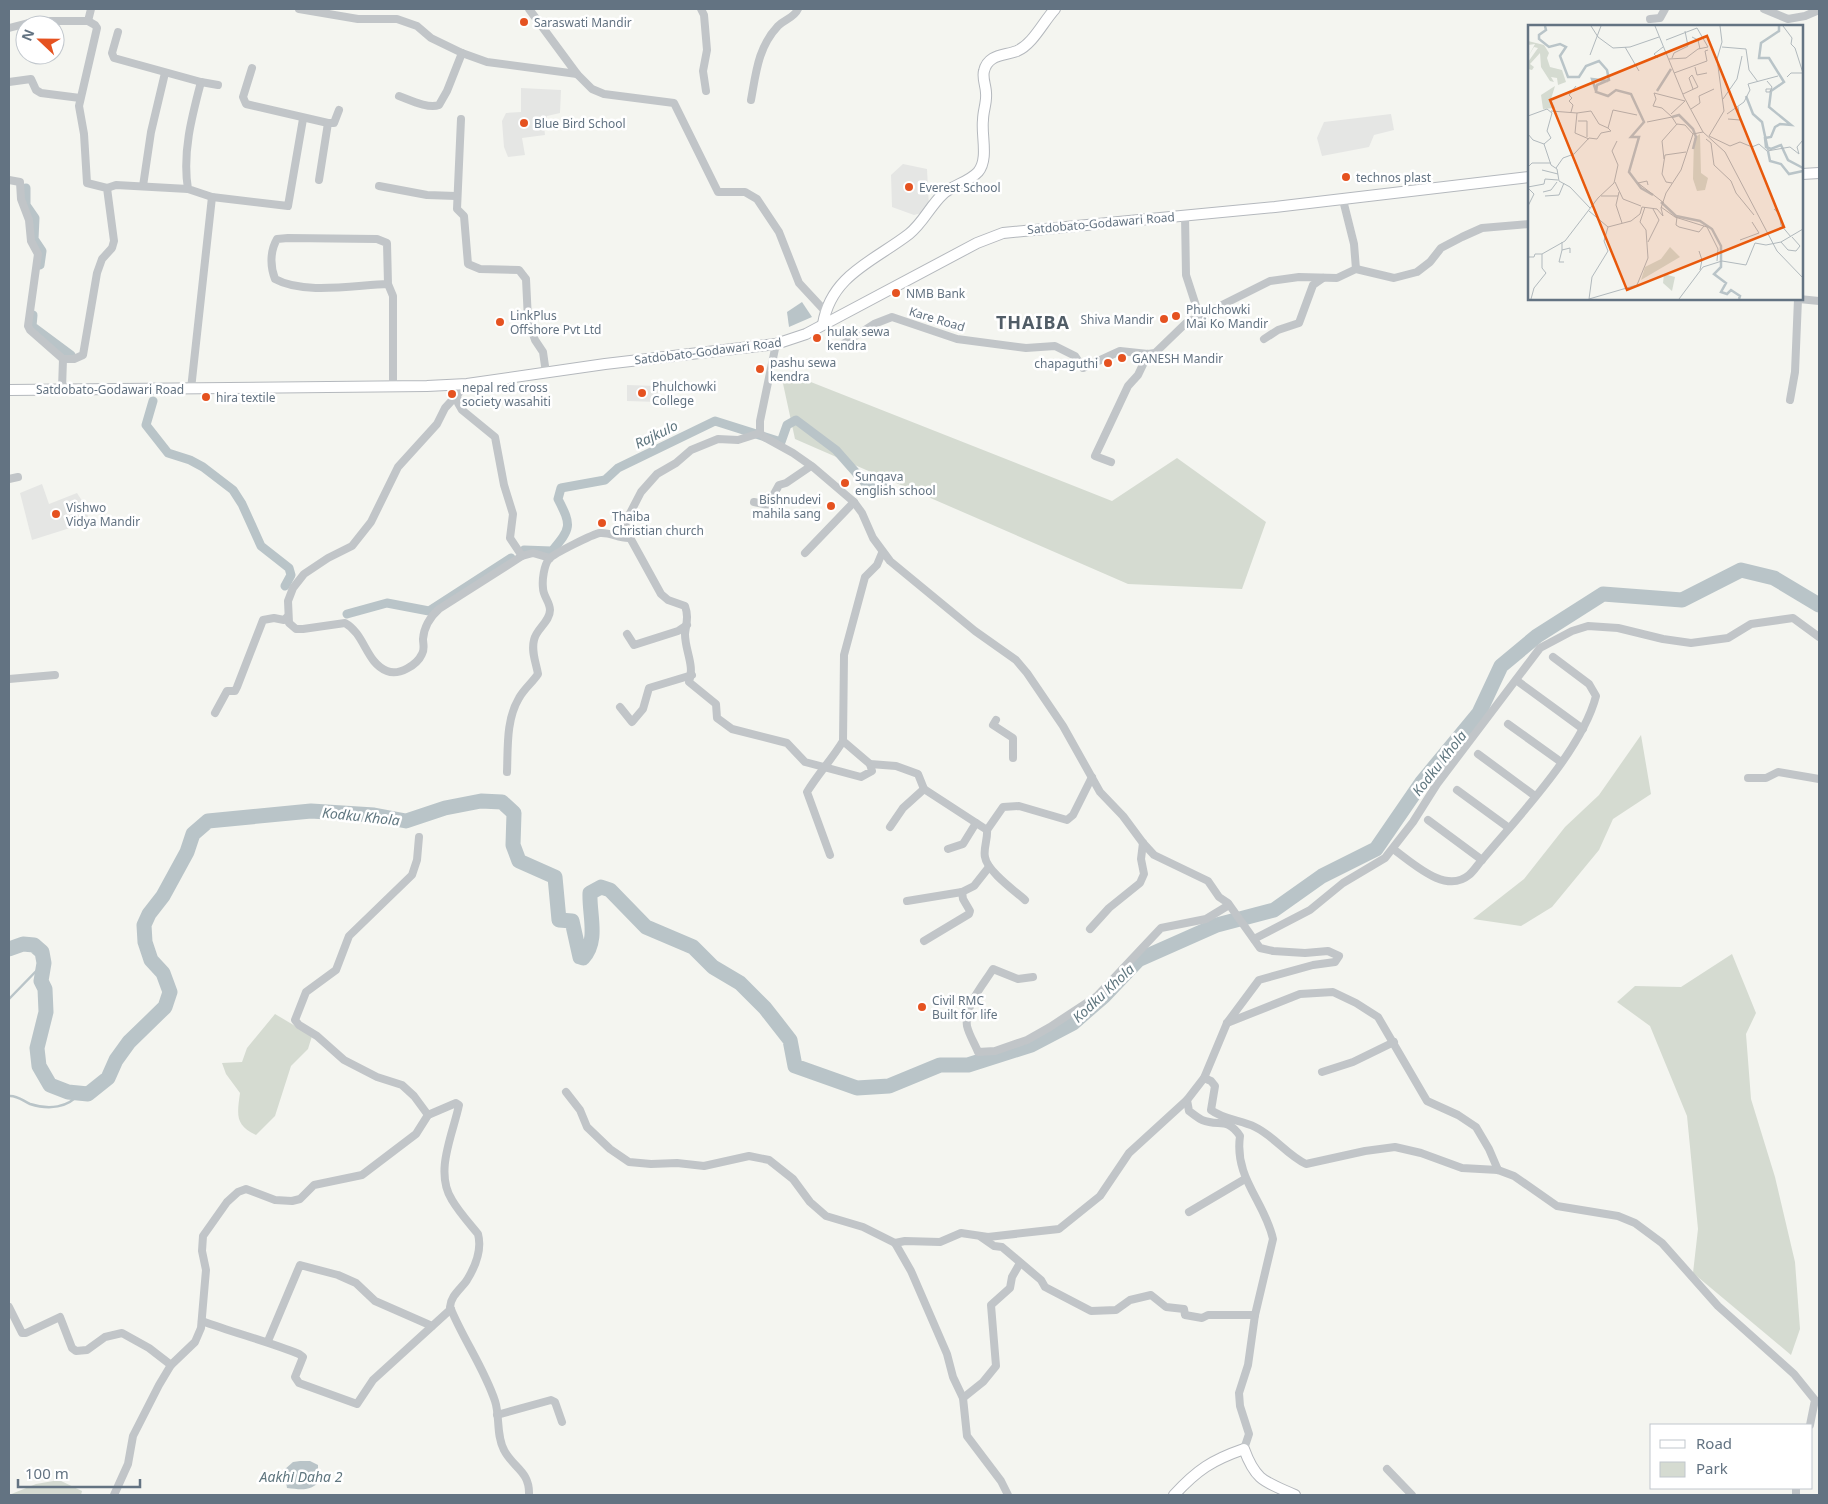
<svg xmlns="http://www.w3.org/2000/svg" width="1828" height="1504" font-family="'Noto Sans',sans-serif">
  <rect width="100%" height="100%" fill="#f4f5f0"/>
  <g fill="#e5e6e4">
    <polygon points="521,88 561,90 560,113 547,116 544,126 545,135 522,138 525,155 508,157 504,147 502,121 506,113 521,112"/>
    <polygon points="1391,114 1394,130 1374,135 1369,147 1322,156 1317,138 1324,122"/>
    <polygon points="903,164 927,169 929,207 925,212 914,215 892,207 891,175"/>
    <polygon points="627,385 658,386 658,402 627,401"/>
    <polygon points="42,484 49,504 77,493 86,507 89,522 32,540 20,493"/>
  </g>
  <g fill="#d5dbd1">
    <polygon points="788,373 1112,501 1177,458 1266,522 1242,589 1128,584 795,439 782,379"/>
    <polygon points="1641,735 1651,794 1613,819 1599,850 1552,907 1521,926 1473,919 1524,879 1565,827 1599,795"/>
    <polygon points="1732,954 1756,1013 1746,1034 1751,1099 1775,1177 1795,1262 1800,1329 1791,1355 1693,1273 1698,1229 1687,1116 1650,1026 1617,1002 1635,986 1681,987"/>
    <path d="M275 1014 312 1036 308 1049 291 1066 275 1116 256 1135C235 1125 237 1115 240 1093L226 1074 222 1063 242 1062 247 1048Z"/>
    <polygon points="59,1480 82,1491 81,1495 9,1495 36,1484"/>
  </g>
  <g fill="#b9c4c8">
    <polygon points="802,302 812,317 789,327 787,312"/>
    <path d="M300 1461H310L318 1465V1483C308 1492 299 1489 287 1488L284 1470 293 1462Z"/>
  </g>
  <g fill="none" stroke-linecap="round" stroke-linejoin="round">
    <g stroke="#b9c4c8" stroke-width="2.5">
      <polyline points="9,999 44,963"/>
      <path d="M9 1096C17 1095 23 1101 30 1104 49 1110 68 1108 80 1093"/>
    </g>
    <g stroke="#b9c4c8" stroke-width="9">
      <polyline points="26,188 26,205 35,218 34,239 42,251 40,265"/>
      <polyline points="33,315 32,326 71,355"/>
      <polyline points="153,401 146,425 168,453 190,460 203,467 233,490 242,504 261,546 289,568 291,575 285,586"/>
      <path d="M524 550 552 551C571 528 572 526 558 499L561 488 605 480 618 468 715 421 781 442 787 425 796 420 836 450 866 484 884 486"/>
      <polyline points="347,614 387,603 429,611 511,558"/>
    </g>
    <path stroke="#b9c4c8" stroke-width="15" d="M9 949 23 944 34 945 42 952 44 963 41 981 45 989 46 1012 37 1048 39 1066 50 1085 68 1092 88 1094 108 1078 116 1060 129 1042 165 1007 170 992 163 973 151 960 145 942 144 925 149 914 163 896 187 852 193 834 208 821 311 811 374 815 406 821 445 808 481 801 502 802 514 813 513 845 519 861 555 877 559 920 572 921 580 957 583 958C599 940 589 915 590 893L601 887 610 890 646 927 693 947 713 967 740 983 765 1008 790 1040 795 1066 857 1088 889 1086 940 1065H968L1031 1045 1073 1023 1104 996 1138 960 1217 925 1274 910 1322 876 1376 849 1422 782 1479 713 1501 666 1537 636 1603 594 1682 600 1741 570 1774 578 1819 605"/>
    <defs>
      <g id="secondary">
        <polyline points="1802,174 1819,173"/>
        <path d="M823 324C831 275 874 261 909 234 923 223 930 206 943 194 953 185 969 182 978 172 989 159 981 135 983 120 983 111 987 102 986 93 986 86 982 78 984 71 988 54 1004 56 1017 51 1033 44 1043 22 1055 9"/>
        <polyline points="9,390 427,386 467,384 605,364 776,344 806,334 977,243 1003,233 1275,207 1529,177"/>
        <path d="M1174 1495C1197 1470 1212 1460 1244 1449 1256 1482 1266 1482 1295 1495"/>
      </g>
    </defs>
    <use href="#secondary" stroke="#b4b8bd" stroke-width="12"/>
    <g stroke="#c1c5c8" stroke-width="8">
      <polyline points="299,9 358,19 397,19 417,26 431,38 462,53 487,62 577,74 592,89 604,94 674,103 718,192 745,192 757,199 779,232 799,283 825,311"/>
      <polyline points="529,9 577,74"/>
      <polyline points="701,9 704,15 707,50 703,71 706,91"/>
      <polyline points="1764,9 1788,19 1805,16 1819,10"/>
      <polyline points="1650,19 1660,18 1665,9"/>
      <polyline points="88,21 91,9"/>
      <polyline points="9,28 36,21 88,21 95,25 97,28 79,106 84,134 87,183 107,188 114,241 112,248 102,259 97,273 83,355 74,359 63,359 62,389"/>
      <path d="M118 32 112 53 114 58 201 82C192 116 182 153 188 189L212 197 288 206 303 119"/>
      <polyline points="252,68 243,97 246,104 328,123 334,123 339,110"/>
      <polyline points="9,82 31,79 36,90 41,93 80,98"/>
      <polyline points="201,82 218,85"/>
      <path d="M399 96C410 100 428 109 439 105L447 91 462 53"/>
      <path d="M751 100C756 73 758 47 778 26 785 19 794 18 798 9"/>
      <polyline points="461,119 457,209 464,216 468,264 480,269 519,270 526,279 528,320 535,340 543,352 546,373"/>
      <polyline points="9,180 20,182 21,199 29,220 31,241 38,254 28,326 30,330 63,359"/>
      <polyline points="319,180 328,123"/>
      <polyline points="143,186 151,132 165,73"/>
      <polyline points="379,186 427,195 456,196"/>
      <polyline points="107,188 116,185 188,189"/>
      <polyline points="1343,200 1354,244 1356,269"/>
      <polyline points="1185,215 1186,275 1199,315"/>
      <path d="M388 284C355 285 304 295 275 279 270 266 270 251 277 239L288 238 377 239 387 243 388 284 393 296V386"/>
      <polyline points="1799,299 1819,301"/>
      <polyline points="1264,339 1278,330 1299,323 1313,285 1323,278"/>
      <path d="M776 344 760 421V433L764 437 793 453 813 467 854 502 862 513 873 538 890 561 975 631 1016 660 1027 673 1063 726 1100 792 1123 816 1143 843 1154 855 1208 881 1219 897 1228 903 1260 948 1273 951 1305 953 1328 951 1339 956 1335 962 1313 965 1259 980 1227 1023 1204 1078 1187 1100 1189 1111C1193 1114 1198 1118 1202 1120 1220 1127 1227 1117 1240 1136 1234 1178 1265 1202 1273 1239L1255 1315 1248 1365 1239 1393 1240 1406 1249 1434 1244 1449"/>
      <polyline points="843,344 874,324 892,317 957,339 1026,348 1055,346 1075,356 1083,368 1120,351 1148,354 1155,353 1186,323 1270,281 1299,277 1337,278 1356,269 1394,278 1417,272 1430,262 1441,248 1462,237 1482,228 1529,224"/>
      <path d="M467 384 445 408 437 424 398 467 371 522 352 546 328 558 304 574 293 588 288 601 289 623 296 629H303L345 623C365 634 366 663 387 671 399 676 417 665 422 654 425 649 423 644 423 639 424 627 430 617 439 609L522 556 533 553 550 558"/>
      <polyline points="191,389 212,197"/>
      <polyline points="457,394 458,403 462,410 495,437 504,485 513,514 510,538 522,556"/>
      <polyline points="1790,400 1795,372 1798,299"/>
      <path d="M760 433 738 440 718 439 691 450 676 463 657 474 641 492 625 523 628 534 661 594 668 600 685 606C689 617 686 624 685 634 685 651 695 665 689 682L716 704 717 718 732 729 787 743 805 762 861 777 872 771 870 764"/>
      <polyline points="1111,462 1095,456 1128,386 1138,375 1148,354"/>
      <polyline points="9,479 18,477"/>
      <polyline points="754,502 768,505 779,485 786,483 811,466"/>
      <polyline points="805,553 854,502"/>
      <polyline points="882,553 877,565 865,577 844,655 843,741 870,764 896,766 918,774 924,789 987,830 1003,807 1019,806 1067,820 1073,815 1092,777"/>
      <polyline points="627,634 634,645 678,631 687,625"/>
      <polyline points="9,679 55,675"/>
      <polyline points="1516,680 1583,729"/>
      <polyline points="620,707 632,722 643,709 649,688 692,675"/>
      <polyline points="215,713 227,691 235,691 237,687 263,620 274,618 284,620 287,617"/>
      <polyline points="996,720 993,725 1013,738 1013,758"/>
      <polyline points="1508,724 1561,762"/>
      <polyline points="1478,754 1535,796"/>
      <path d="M507 772C508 747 506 720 519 698 524 689 532 683 538 674 536 662 531 652 534 640 536 629 550 622 550 610 550 602 543 596 543 588 542 580 544 565 549 559 553 554 593 534 600 533 611 532 619 539 630 538"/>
      <polyline points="1748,778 1766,778 1778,772 1819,779"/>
      <polyline points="1457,790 1509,828"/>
      <polyline points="1428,820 1482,860"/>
      <polyline points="890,827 903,808 924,789"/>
      <path d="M987 830C988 839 983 849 985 857 987 871 1015 891 1025 900"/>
      <path d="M419 837 417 860 412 875 349 936 336 970 306 992 295 1020 299 1025 317 1036 344 1060 377 1077 402 1085 414 1096 428 1115 456 1103 459 1105C453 1134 434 1172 452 1200 459 1212 469 1223 478 1234 482 1249 475 1267 467 1280 461 1289 451 1295 450 1307 463 1339 484 1368 495 1401 500 1416 496 1435 504 1450 513 1468 530 1471 529 1495"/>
      <polyline points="948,849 963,844 976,823"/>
      <path d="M1393 849C1412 862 1445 895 1469 875 1474 871 1478 864 1482 860 1519 816 1582 750 1596 696L1589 684 1553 657"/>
      <path d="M830 855 807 792C818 774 832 759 843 741"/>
      <polyline points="907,901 962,892 974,886 989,867"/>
      <polyline points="1090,929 1109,908 1140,883 1144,874 1141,859 1143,843"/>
      <polyline points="1254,939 1310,910 1343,883 1385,858 1413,822 1437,784 1540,648 1572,631 1588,626 1618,628 1663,639 1691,643 1728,638 1751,624 1793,618 1819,637"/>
      <polyline points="924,941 969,914 970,911 963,899 962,892"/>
      <path d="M1033 977 1018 979 993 969C983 985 964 1006 967 1026 969 1035 975 1044 978 1052L995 1051 1027 1040 1050 1027 1097 996 1161 928 1206 919 1229 905"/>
      <polyline points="1227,1023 1300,994 1333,992 1356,1003 1378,1017 1427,1101 1458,1115 1476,1127 1489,1149 1498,1170"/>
      <polyline points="1322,1072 1353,1062 1394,1042"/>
      <path d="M1204 1078 1211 1081 1215 1086 1211 1110C1224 1120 1241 1120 1255 1127 1274 1136 1287 1155 1306 1164L1365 1151 1395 1147 1421 1153 1462 1168 1498 1170 1514 1176 1557 1206 1618 1216 1635 1223 1662 1243 1718 1306 1794 1374 1815 1400 1810 1425"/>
      <polyline points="566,1092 580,1110 587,1127 610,1149 629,1162 651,1164 677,1163 704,1166 749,1156 769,1160 793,1179 810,1202 826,1216 863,1227 895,1243 911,1271 947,1354 953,1377 963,1398 967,1436 1001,1481 1008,1495"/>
      <polyline points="1189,1212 1245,1179"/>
      <polyline points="981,1237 994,1246 1002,1247 1041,1280 1045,1287 1091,1311 1116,1310 1130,1300 1151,1295 1166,1307 1184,1309 1185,1315 1202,1318 1208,1315 1255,1315"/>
      <polyline points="895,1243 905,1241 940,1242 961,1233 988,1237 1059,1229 1100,1196 1129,1153 1187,1100"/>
      <polyline points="9,1307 22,1333 26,1333 60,1317 72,1348 76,1351 87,1350 105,1337 122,1333 149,1348 171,1365"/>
      <path d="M202 1321C234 1333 267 1341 299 1354L303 1357 295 1377 299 1383 357 1404 373 1380 451 1309"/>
      <polyline points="268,1341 300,1265 338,1275 356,1283 375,1301 432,1326"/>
      <polyline points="963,1398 983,1382 996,1366 991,1305 1010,1288 1012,1277 1020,1263"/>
      <polyline points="497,1415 551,1400 555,1402 562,1422"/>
      <polyline points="1387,1469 1412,1495"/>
      <polyline points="1796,1488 1796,1495"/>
      <polyline points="114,1495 128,1464 133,1436 159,1385 171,1365 195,1342 201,1328 206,1270 202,1251 203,1236 227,1202 238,1192 246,1189 275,1200 292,1201 300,1199 314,1185 362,1175 416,1134 428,1115"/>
    </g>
    <use href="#secondary" stroke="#fff" stroke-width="10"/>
  </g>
  <g fill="#e55220" stroke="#fff" stroke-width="2">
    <circle cx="524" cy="22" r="5"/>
    <circle cx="524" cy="123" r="5"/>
    <circle cx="1346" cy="177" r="5"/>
    <circle cx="909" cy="187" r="5"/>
    <circle cx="896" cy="293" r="5"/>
    <circle cx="1176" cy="316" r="5"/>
    <circle cx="1164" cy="319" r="5"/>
    <circle cx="500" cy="322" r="5"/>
    <circle cx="817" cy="338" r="5"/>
    <circle cx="1122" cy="358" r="5"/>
    <circle cx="1108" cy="363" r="5"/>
    <circle cx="760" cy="369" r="5"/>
    <circle cx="642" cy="393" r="5"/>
    <circle cx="452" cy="394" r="5"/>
    <circle cx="206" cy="397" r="5"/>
    <circle cx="845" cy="483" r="5"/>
    <circle cx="831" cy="506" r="5"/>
    <circle cx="56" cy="514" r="5"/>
    <circle cx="602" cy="523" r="5"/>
    <circle cx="922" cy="1007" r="5"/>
  </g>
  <g text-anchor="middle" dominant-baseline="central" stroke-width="5" stroke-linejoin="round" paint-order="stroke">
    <g font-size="12" fill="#637382" stroke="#fff" text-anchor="start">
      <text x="534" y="22">Saraswati Mandir</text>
      <text x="534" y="123">Blue Bird School</text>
      <text x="1356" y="177">technos plast</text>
      <text x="919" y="187">Everest School</text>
      <text x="906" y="293">NMB Bank</text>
      <text x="1186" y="309">Phulchowki<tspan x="1186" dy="14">Mai Ko Mandir</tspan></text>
      <text x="510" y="315">LinkPlus<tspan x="510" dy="14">Offshore Pvt Ltd</tspan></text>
      <text x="1154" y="319" text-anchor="end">Shiva Mandir</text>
      <text x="827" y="331">hulak sewa<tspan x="827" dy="14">kendra</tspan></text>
      <text x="1132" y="358">GANESH Mandir</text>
      <text x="770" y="362">pashu sewa<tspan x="770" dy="14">kendra</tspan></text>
      <text x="1098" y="363" text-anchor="end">chapaguthi</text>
      <text x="652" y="386">Phulchowki<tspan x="652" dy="14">College</tspan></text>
      <text x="462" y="387">nepal red cross<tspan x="462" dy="14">society wasahiti</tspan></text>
      <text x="216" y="397">hira textile</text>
      <text x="855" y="476">Sungava<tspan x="855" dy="14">english school</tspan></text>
      <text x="821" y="499" text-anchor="end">Bishnudevi<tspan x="821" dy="14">mahila sang</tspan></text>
      <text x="66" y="507">Vishwo<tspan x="66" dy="14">Vidya Mandir</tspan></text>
      <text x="612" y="516">Thaiba<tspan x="612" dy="14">Christian church</tspan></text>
      <text x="932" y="1000">Civil RMC<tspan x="932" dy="14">Built for life</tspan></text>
    </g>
    <g font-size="12" fill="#637382" stroke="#fff">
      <text transform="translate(1101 223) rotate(-5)">Satdobato-Godawari Road</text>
      <text transform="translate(937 319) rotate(17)">Kare Road</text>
      <text transform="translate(708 351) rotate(-7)">Satdobato-Godawari Road</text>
      <text x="110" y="389">Satdobato-Godawari Road</text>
    </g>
    <g font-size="14" font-style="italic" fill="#5f767f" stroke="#fff">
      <text transform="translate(656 434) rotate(-26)">Rajkulo</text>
      <text transform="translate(1439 763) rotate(-52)">Kodku Khola</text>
      <text transform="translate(361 816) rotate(6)">Kodku Khola</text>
      <text transform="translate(1103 993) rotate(-43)">Kodku Khola</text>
      <text x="301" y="1476">Aakhi Daha 2</text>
    </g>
    <g font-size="18" font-weight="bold" letter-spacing="1" fill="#515d67" stroke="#fff">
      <text x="1033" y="322">THAIBA</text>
    </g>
  </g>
  <g transform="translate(1528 25)">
    <rect width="275" height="275" fill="#f4f5f0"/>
    <path d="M0 16 16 20 21 28 19 33 22 42 34 45 38 57 30 60 29 53 23 52 26 57 22 56 13 42 12 28 2 39 6 42 4 45 0 44V37L10 23 6 22 0 32 7 19 0 20ZM27 61 23 74 27 83 15 84 13 70ZM172 109 173 148 180 153 177 165 169 166 165 154 166 113ZM142 222 152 232 113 255 117 242 133 234ZM136 249 147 252 144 266 135 258Z" fill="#d5dbd1"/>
    <path fill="none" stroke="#b9c4c8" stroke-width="2.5" d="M17 1 18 5 11 10V14L21 22 32 19 38 22 32 31 40 52H51L58 41 71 36 79 45 81 55 69 60 68 67 80 71 88 65 103 69 116 97 103 112H111L101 147 113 163 125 170M251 1V6L233 18 231 33H241L256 57 243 66 241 82 263 100 252 99 247 102 243 112 237 113 238 122 243 124 253 120 260 135 275 143M68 66 64 54 80 56M129 66 143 44M218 71 225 89 234 97 240 125M144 92 151 90 165 104 168 112 165 124M240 126 242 136 253 139 261 149 275 146M133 177 148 191 172 196 184 204 193 221V242L186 249 198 258 193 267 199 269 203 265 212 271 211 274"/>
    <path fill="none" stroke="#b1b9bd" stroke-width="1" d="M63 1 70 12 85 23 102 22 131 12M127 1 156 72 175 107 197 127 249 226 275 253M255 1 264 13 263 19 267 23 275 48M164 12 170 15 172 24M138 15 169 3M97 22 111 46M194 22 218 24 221 45 230 57M62 30 73 1M130 33 126 29 135 22M144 33 146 28 160 21 157 6M141 34 158 33 170 24 180 22 169 3M167 42 169 50 179 48M146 48 179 36 177 26 180 25M259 52 263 48H275M239 56 244 62 242 67H238V64H243M155 69 170 62 164 50 161 53 165 64M195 74 209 54 214 31M163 84 172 78 171 71 186 64M23 86 49 88 63 86 71 99 80 103M43 87 45 80 41 76 44 73 41 70 48 61M49 88 47 108 61 114M143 89 157 76M199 89 216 77 222 65 220 59 250 51M0 91 19 84 24 88 19 106 23 113 16 119M144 92 134 83 125 81 128 74 126 68 157 76M200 94 212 95 210 82M50 96H59V112M119 97 144 92 149 100M0 109 5 115 16 119M181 111 196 86 189 34 194 17 192 1M181 111 202 121 212 117 224 122 231 119 239 126 262 122 271 129 269 122 275 115M178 114 183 118 186 140 203 156 208 168 226 190M16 119 23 140 29 144 31 156 42 162 62 183M136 134 134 116 149 99 157 100 165 109M0 142 4 138H23M28 143 35 133 46 129 61 113 69 114 73 108 83 106 80 103 85 85 109 90M14 145 30 149M87 157 95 174 113 181M144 158 138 157 134 149 137 130 158 127M120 160 119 156 110 158 136 178M0 162 16 159 17 154 30 155M0 163 6 169 0 181M15 167 23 165 29 157M91 167 88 180 94 198M17 171 31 170 36 158M73 171H90M133 182 147 192 179 202 190 224 189 236M246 184 251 188 253 200 263 212M61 186 80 202M149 192 148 200 151 202 171 207 176 201M80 202 103 196 112 189 114 182 129 184 135 191 133 183 138 168 153 145 165 109 175 107M212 215 231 208 224 197M34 217V225L42 223V228M120 217 131 195 125 184M253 217 260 225 268 226 272 221 264 212M34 225 31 237H36M171 226 174 235 172 245M0 232H6L7 229H14L37 216 70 173 86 158 90 140 84 126 89 116M3 274 6 263 18 248 14 243V229M61 274 109 260 120 233 118 205 112 197 117 182M61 274 64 252 80 226 76 216 80 202M151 274 175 242 194 236 218 240 227 218 238 220 253 217 275 204"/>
    <path fill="#e8590c" fill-opacity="0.15" stroke="#e8590c" stroke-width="2.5" d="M179 11 256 202 99 265 22 75Z"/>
    <rect width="275" height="275" fill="none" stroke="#637382" stroke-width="2.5"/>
  </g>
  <rect width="1828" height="1504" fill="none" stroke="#637382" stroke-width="20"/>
  <rect x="1650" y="1424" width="162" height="65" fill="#ffffff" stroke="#c1c7cd"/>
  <rect x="1660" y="1440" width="25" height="8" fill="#ffffff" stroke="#c1c7cd"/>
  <text x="1696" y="1449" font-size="15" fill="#637382">Road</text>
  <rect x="1660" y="1462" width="25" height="15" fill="#d5dbd1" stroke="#c1c7cd"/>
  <text x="1696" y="1474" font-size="15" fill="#637382">Park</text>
  <g transform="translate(40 40) rotate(292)"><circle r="24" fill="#ffffff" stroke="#c1c7cd"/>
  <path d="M0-4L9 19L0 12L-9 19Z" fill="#e55220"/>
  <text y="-8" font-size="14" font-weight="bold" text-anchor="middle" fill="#637382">N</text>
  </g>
  <path d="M18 1479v8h122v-8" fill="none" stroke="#637382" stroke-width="2.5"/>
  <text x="25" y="1479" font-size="15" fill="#637382" stroke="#ffffff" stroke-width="4" paint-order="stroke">100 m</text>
</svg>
